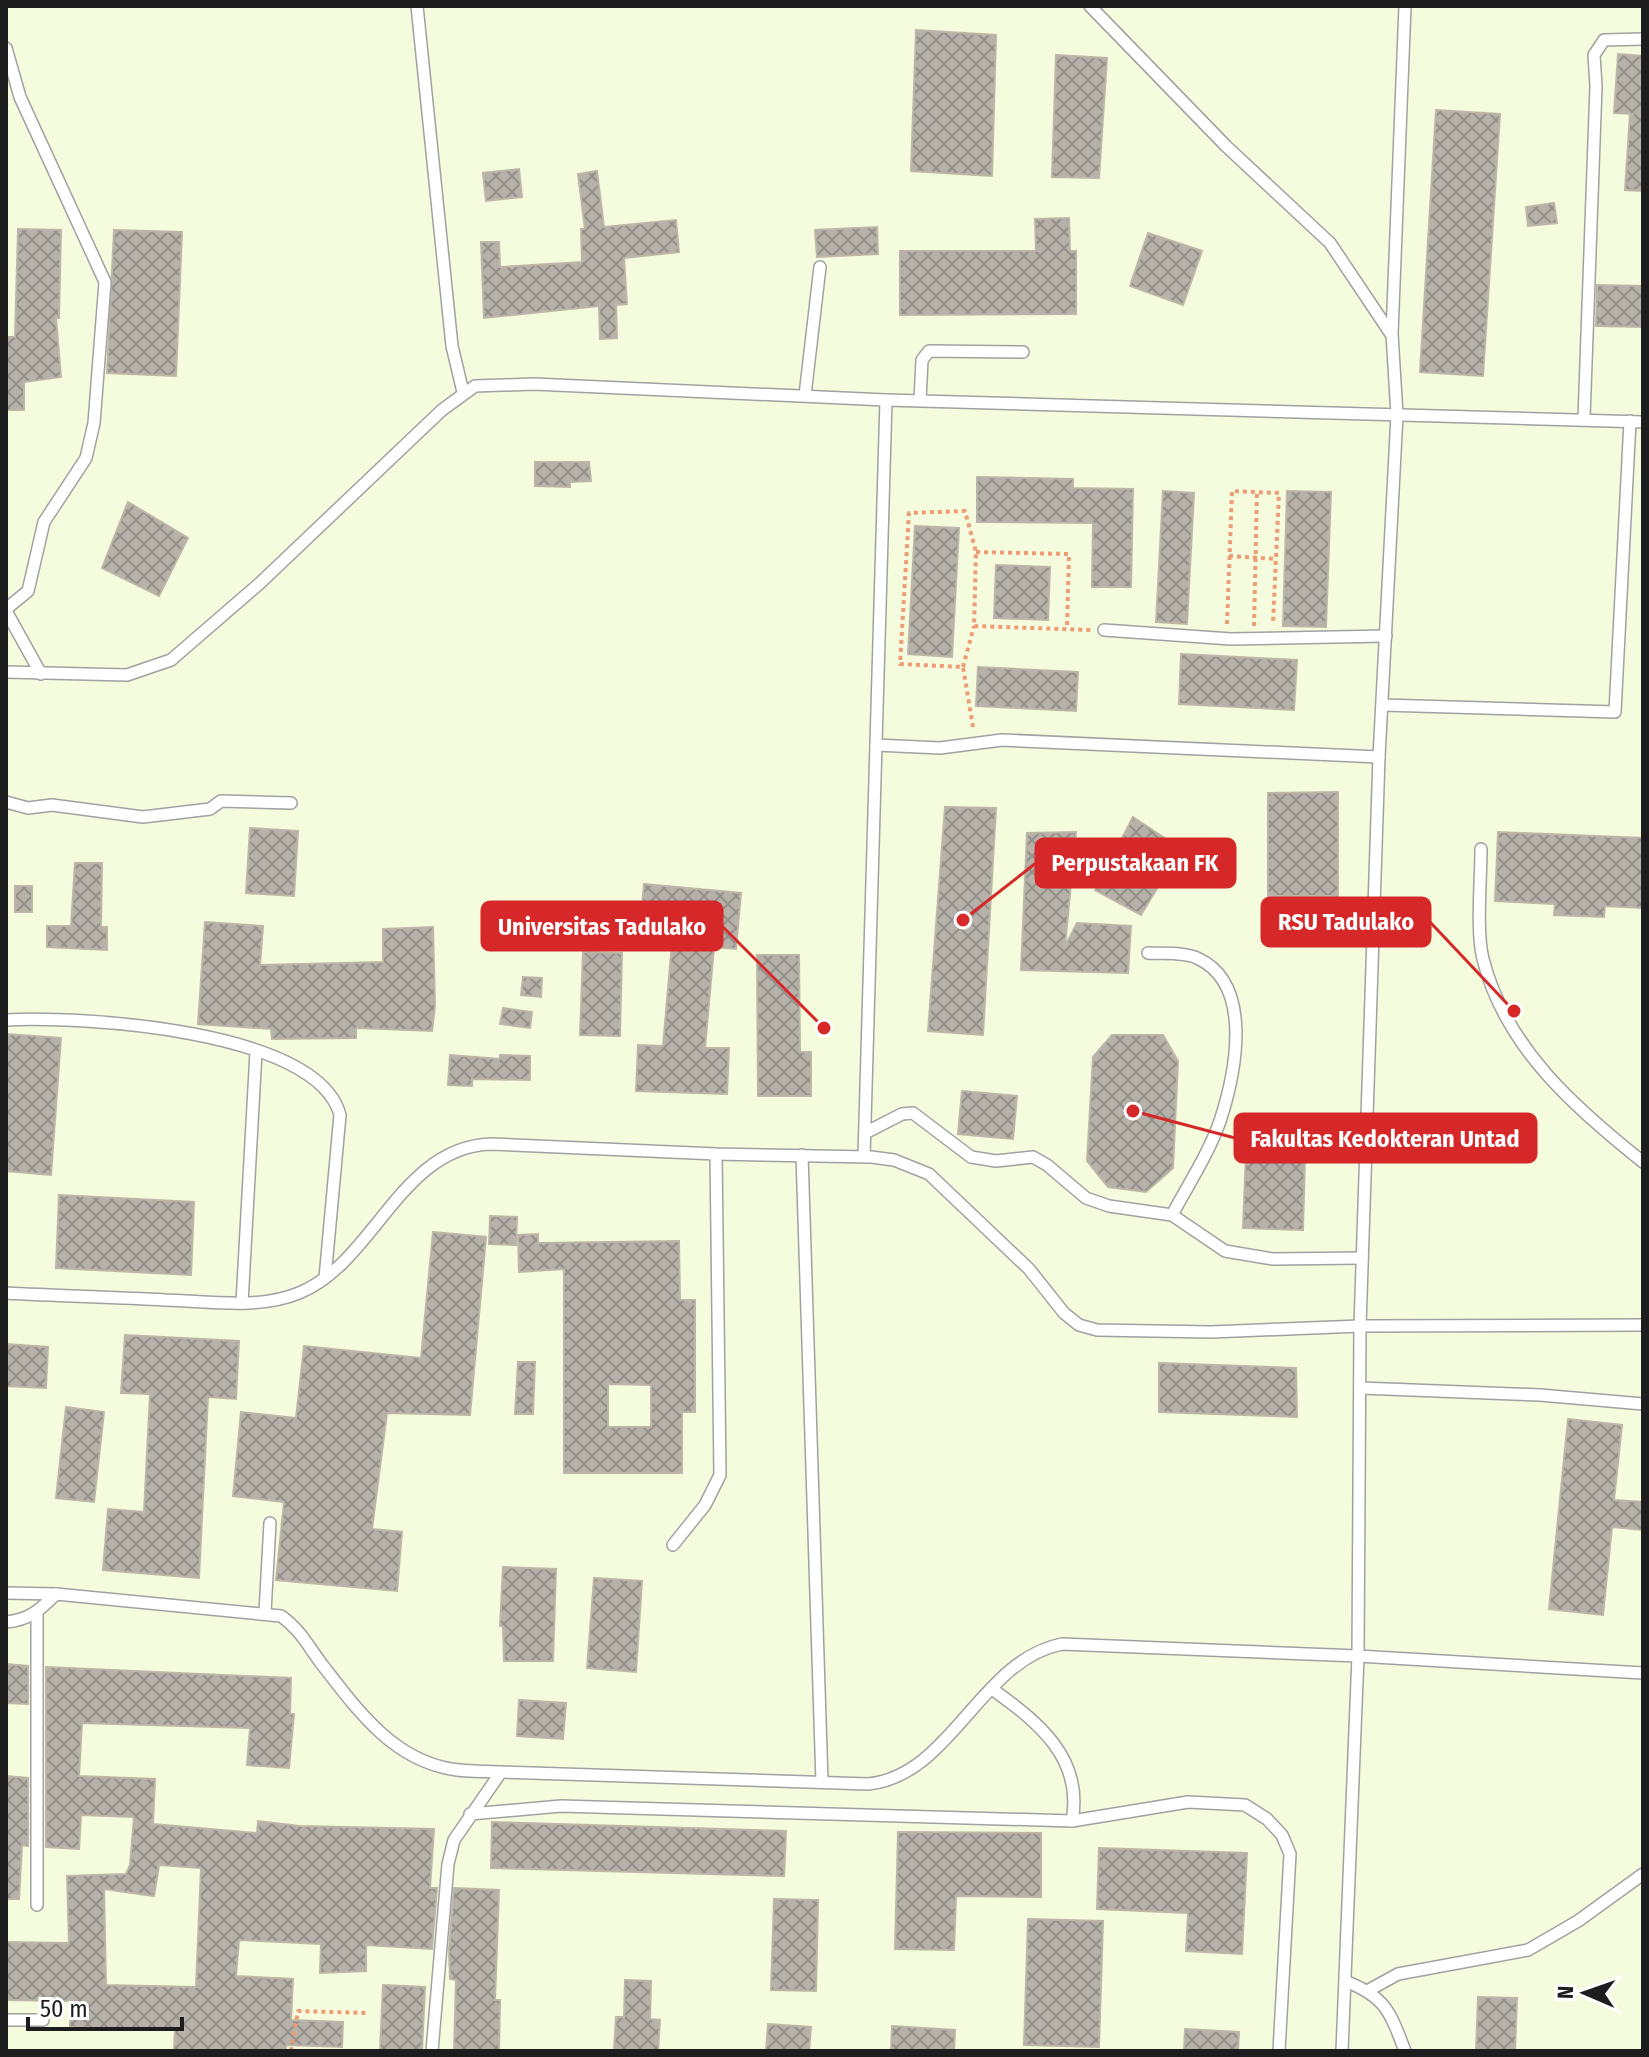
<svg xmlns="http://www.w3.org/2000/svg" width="1649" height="2057" font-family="'Fira Sans Condensed',sans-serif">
  <defs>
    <pattern id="building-cross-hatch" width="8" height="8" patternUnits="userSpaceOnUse" patternTransform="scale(2)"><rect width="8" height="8" fill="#b6b2aa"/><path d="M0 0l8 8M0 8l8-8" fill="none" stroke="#93908a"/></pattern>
  </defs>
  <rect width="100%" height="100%" fill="#edece4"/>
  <rect fill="#f5fcde" x="6" y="6" width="1637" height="2045"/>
  <g fill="url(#building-cross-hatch)" stroke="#bdb6a7" stroke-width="2" fill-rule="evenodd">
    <polygon points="916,30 996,35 992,176 911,171"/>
    <polygon points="1618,54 1643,56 1643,191 1625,190 1630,114 1634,114 1614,113"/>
    <polygon points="1056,55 1107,58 1099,178 1052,177"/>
    <polygon points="1436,110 1500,114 1483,376 1420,372"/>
    <polygon points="519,169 522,197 486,201 483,173"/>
    <polygon points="597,171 604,227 676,220 679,252 624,258 627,304 616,305 617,338 600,339 599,306 484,318 481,242 499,242 500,267 582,262 581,229 585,229 578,174"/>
    <polygon points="1554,203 1557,223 1528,226 1526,207"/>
    <polygon points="1069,218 1070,251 1076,251 1076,314 900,315 900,251 1036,251 1035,219"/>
    <polygon points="877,227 878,254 817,257 815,230"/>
    <polygon points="18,229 61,230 59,318 56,318 61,377 24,382 24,410 6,410 6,337 15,337"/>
    <polygon points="114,230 182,232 176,376 107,373"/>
    <polygon points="1148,233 1202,251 1183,305 1130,286"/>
    <polygon points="1597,285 1643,286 1643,327 1596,326"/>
    <polygon points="535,462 589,462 591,481 570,482 570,487 535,486"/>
    <polygon points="977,477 1073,479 1073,488 1133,489 1131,587 1092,587 1093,523 977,522"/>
    <polygon points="1163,491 1194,493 1187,624 1156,622"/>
    <polygon points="1287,491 1331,492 1326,627 1283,626"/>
    <polygon points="128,502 188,538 159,596 102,568"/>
    <polygon points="915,526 959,528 952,657 908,654"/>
    <polygon points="996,565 1050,567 1048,620 994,618"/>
    <polygon points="1181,654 1297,660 1294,710 1179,704"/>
    <polygon points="978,667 1078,672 1076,711 976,706"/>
    <polygon points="1338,792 1338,896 1268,896 1268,793"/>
    <polygon points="945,807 996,808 983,1035 928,1031"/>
    <polygon points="1133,817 1181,849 1141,915 1095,890"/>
    <polygon points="250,828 298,831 294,896 246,893"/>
    <polygon points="1076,832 1065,946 1077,923 1131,926 1128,973 1021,970 1027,833"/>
    <polygon points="1498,832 1643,838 1643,908 1605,906 1604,917 1554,915 1555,904 1495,901"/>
    <polygon points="75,863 102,863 101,927 107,927 107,950 47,947 47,926 71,926"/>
    <polygon points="644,884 741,893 736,949 714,947 705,1048 729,1048 727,1094 636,1091 638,1045 663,1046 672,943 639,940"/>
    <rect x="15" y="886" width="17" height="26"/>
    <polygon points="205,922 263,926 260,965 383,962 383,929 433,927 435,1006 432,1031 356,1028 356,1038 272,1039 271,1029 198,1024"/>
    <polygon points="583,952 622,953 620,1036 580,1035"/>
    <polygon points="757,955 799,955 800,1052 811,1052 811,1096 758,1096"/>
    <polygon points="523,977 542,978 541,997 521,995"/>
    <polygon points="503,1008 532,1012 530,1028 500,1024"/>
    <polygon points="6,1034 61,1038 51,1175 6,1171"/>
    <polygon points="1112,1035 1163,1035 1178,1061 1173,1168 1146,1192 1108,1187 1087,1161 1093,1057"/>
    <polygon points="450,1055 500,1059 500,1055 530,1056 530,1080 472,1079 472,1086 448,1085"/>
    <polygon points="962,1091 1017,1096 1013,1139 958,1134"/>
    <polygon points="1246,1153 1305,1156 1303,1230 1243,1228"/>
    <polygon points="59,1195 194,1202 191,1275 56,1268"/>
    <polygon points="490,1216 517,1217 516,1245 489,1244"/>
    <polygon points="433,1232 486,1237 470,1415 387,1413 372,1529 402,1532 397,1591 276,1580 284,1502 233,1496 241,1412 296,1418 304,1346 421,1358"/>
    <path d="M538 1234V1243L679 1241 680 1300H695V1412H682V1473H564V1269L519 1272 518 1235ZM608 1384 651 1385V1427H608Z"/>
    <polygon points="125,1335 239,1341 236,1399 208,1397 199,1578 103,1570 108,1509 144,1512 150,1394 121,1393"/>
    <polygon points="6,1344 48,1347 46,1388 6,1386"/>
    <polygon points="518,1362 535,1362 533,1414 515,1414"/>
    <polygon points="1159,1363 1296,1368 1297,1417 1159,1412"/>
    <polygon points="66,1407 104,1412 94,1502 56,1498"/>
    <polygon points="1568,1419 1622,1425 1614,1500 1643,1502 1643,1530 1612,1527 1603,1615 1549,1609"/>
    <polygon points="503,1567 556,1569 553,1661 504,1661 503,1626 500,1626"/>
    <polygon points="594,1578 642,1581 636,1672 587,1668"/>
    <polygon points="6,1664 28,1666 28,1704 6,1703"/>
    <path d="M46 1667 291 1678 290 1714H294L289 1768 247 1765 250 1728 82 1723 79 1776 155 1779 153 1824 257 1833 258 1821 300 1826 434 1829 430 1888H437L432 1949 366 1945V1971L320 1973 321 1944 239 1940 236 1976 293 1979 291 2020 343 2022 342 2047 286 2045V2051H174L175 2030 70 2027V2001L6 2000V1942L69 1943 67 1876 126 1874 130 1865 134 1817 81 1815 79 1849 46 1847ZM159 1865 201 1868 196 1987 106 1985 104 1889 154 1896Z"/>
    <polygon points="519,1700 566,1703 563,1739 517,1736"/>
    <polygon points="6,1776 28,1778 28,1846 22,1845 19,1899 6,1899"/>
    <polygon points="492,1822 786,1831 784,1876 491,1868"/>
    <polygon points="898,1832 1041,1833 1041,1897 956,1896 954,1950 895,1949"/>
    <polygon points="1099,1848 1247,1853 1242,1954 1186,1951 1188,1913 1097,1909"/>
    <polygon points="454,1888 499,1890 495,2000 500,2000 499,2051 454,2051 456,1980 450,1979 449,1950"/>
    <polygon points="774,1899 818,1900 816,1991 771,1990"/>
    <polygon points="1028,1919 1103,1921 1099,2047 1024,2045"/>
    <polygon points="625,1980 651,1981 650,2019 660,2020 658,2051 614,2051 616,2017 624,2017"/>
    <polygon points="383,1985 425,1987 422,2051 380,2051"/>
    <polygon points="1478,1997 1517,1998 1515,2051 1476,2051"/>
    <polygon points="768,2024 811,2027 809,2051 766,2051"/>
    <polygon points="892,2026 955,2030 954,2051 891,2051"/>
    <polygon points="1185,2029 1239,2032 1238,2051 1184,2051"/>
  </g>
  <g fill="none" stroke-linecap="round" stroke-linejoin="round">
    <defs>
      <g id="lane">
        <polyline points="417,6 452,346 463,392"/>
        <polyline points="1090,6 1226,146 1330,243 1391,334"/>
        <polyline points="6,48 20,97 105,282 94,423 86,458 44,522 28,591 6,609"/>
        <polyline points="805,395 820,267"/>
        <polyline points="920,400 922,360 929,351 1023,352"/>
        <polyline points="1584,418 1596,86 1594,55 1604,40 1643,39"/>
        <polyline points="6,611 41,674"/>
        <polyline points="1104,630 1231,639 1386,636"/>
        <polyline points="6,672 127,675 171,660 259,584 442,410 475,386 534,384 886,400 1643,422"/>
        <polyline points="1383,705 1615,712 1630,421"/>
        <polyline points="876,745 940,748 1002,740 1379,757"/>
        <polyline points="6,802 28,808 52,805 143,817 210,809 221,801 291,803"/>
        <path d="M1481 849C1481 879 1476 932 1483 959 1505 1047 1575 1108 1643 1162"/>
        <path d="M1148 953C1163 954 1185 952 1197 958 1255 984 1235 1075 1220 1121 1209 1153 1188 1185 1172 1215"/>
        <path d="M6 1020C79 1016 317 1029 340 1115L325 1278"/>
        <polyline points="865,1133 902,1114 913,1113 971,1157 996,1161 1033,1157 1047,1165 1086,1198 1109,1206 1172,1215 1225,1251 1273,1259 1362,1258"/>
        <polyline points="802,1155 822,1782"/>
        <polyline points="864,1156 886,400"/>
        <path d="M6 1293C59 1296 112 1297 165 1300 208 1301 258 1310 299 1293 375 1262 400 1147 491 1144L716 1154 871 1157 894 1160 929 1174 1029 1269 1064 1313 1079 1325 1097 1330 1211 1332 1360 1326 1643 1325"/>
        <polyline points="242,1303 256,1052"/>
        <polyline points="1361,1388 1540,1395 1643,1404"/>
        <polyline points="673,1545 705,1505 720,1475 716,1154"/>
        <path d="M6 1593 56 1594 281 1616C301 1630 309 1648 324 1667 358 1711 393 1759 451 1769 467 1772 485 1771 501 1772L868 1784C951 1776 980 1660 1062 1644L1358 1656 1643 1673"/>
        <polyline points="265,1612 270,1523"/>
        <polyline points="37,1614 37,1905"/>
        <path d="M6 1622C29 1620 40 1610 56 1594"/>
        <path d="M992 1689C1038 1722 1084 1758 1072 1821"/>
        <polyline points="470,1814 561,1806 1072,1821 1188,1802 1245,1805 1267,1819 1282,1835 1290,1854 1279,2051"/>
        <path d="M1345 1981C1386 1997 1390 2012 1405 2051"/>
        <polyline points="1369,1990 1398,1974 1528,1950 1578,1921 1643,1874"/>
        <polyline points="6,2020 43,2020"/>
        <polyline points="432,2051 448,1864 454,1840 501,1772"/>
        <polyline points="1342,2051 1358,1656 1360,1326 1379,757 1397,415 1392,334 1405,6"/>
      </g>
    </defs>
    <use href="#lane" stroke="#a1a1a1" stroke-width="14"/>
    <g stroke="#ec9d76" stroke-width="4" stroke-dasharray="4 4" stroke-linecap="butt">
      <polyline points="976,552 1069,554 1067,628"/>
      <polyline points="1229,556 1276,559"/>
      <polyline points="1227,624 1232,491 1279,493 1273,623"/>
      <polyline points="1254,626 1257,492"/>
      <polyline points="963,667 974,626"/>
      <polyline points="973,727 963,667 900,664 909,513 965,511 976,552 974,626 1091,630"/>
      <polyline points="291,2051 298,2011 368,2013"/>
    </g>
    <use href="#lane" stroke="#fff" stroke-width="11"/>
  </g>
  <path fill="none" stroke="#d62828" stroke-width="3" d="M963 920L1036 863M1514 1011L1430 922M824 1028L722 926M1133 1111L1235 1138"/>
  <g fill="#d62828" stroke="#fff" stroke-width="3">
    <circle cx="963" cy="920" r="8"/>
    <circle cx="1514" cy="1011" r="8"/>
    <circle cx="824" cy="1028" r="8"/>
    <circle cx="1133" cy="1111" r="8"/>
  </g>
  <g fill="#d62828" stroke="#d62828" stroke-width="3">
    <rect x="1036" y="839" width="199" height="48" rx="8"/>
    <rect x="1262" y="898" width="168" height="48" rx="8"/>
    <rect x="482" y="902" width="240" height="48" rx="8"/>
    <rect x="1235" y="1114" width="301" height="48" rx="8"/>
  </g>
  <g font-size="24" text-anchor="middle" font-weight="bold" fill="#fff">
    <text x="1135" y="871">Perpustakaan FK</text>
    <text x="1346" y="930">RSU Tadulako</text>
    <text x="602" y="935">Universitas Tadulako</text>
    <text x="1385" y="1147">Fakultas Kedokteran Untad</text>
  </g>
  <rect width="1649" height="2057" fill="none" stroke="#1d1d1d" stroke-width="16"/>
  <g transform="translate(1585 1993) rotate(272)" stroke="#ffffff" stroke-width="6" paint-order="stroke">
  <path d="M0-6L14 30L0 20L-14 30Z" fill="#1d1d1d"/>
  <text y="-12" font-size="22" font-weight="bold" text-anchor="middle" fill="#1d1d1d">N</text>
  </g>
  <path d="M28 2017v12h154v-12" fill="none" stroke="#1d1d1d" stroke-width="4"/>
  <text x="40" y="2017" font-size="24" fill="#1d1d1d" stroke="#ffffff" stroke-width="6" paint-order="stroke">50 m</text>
</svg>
